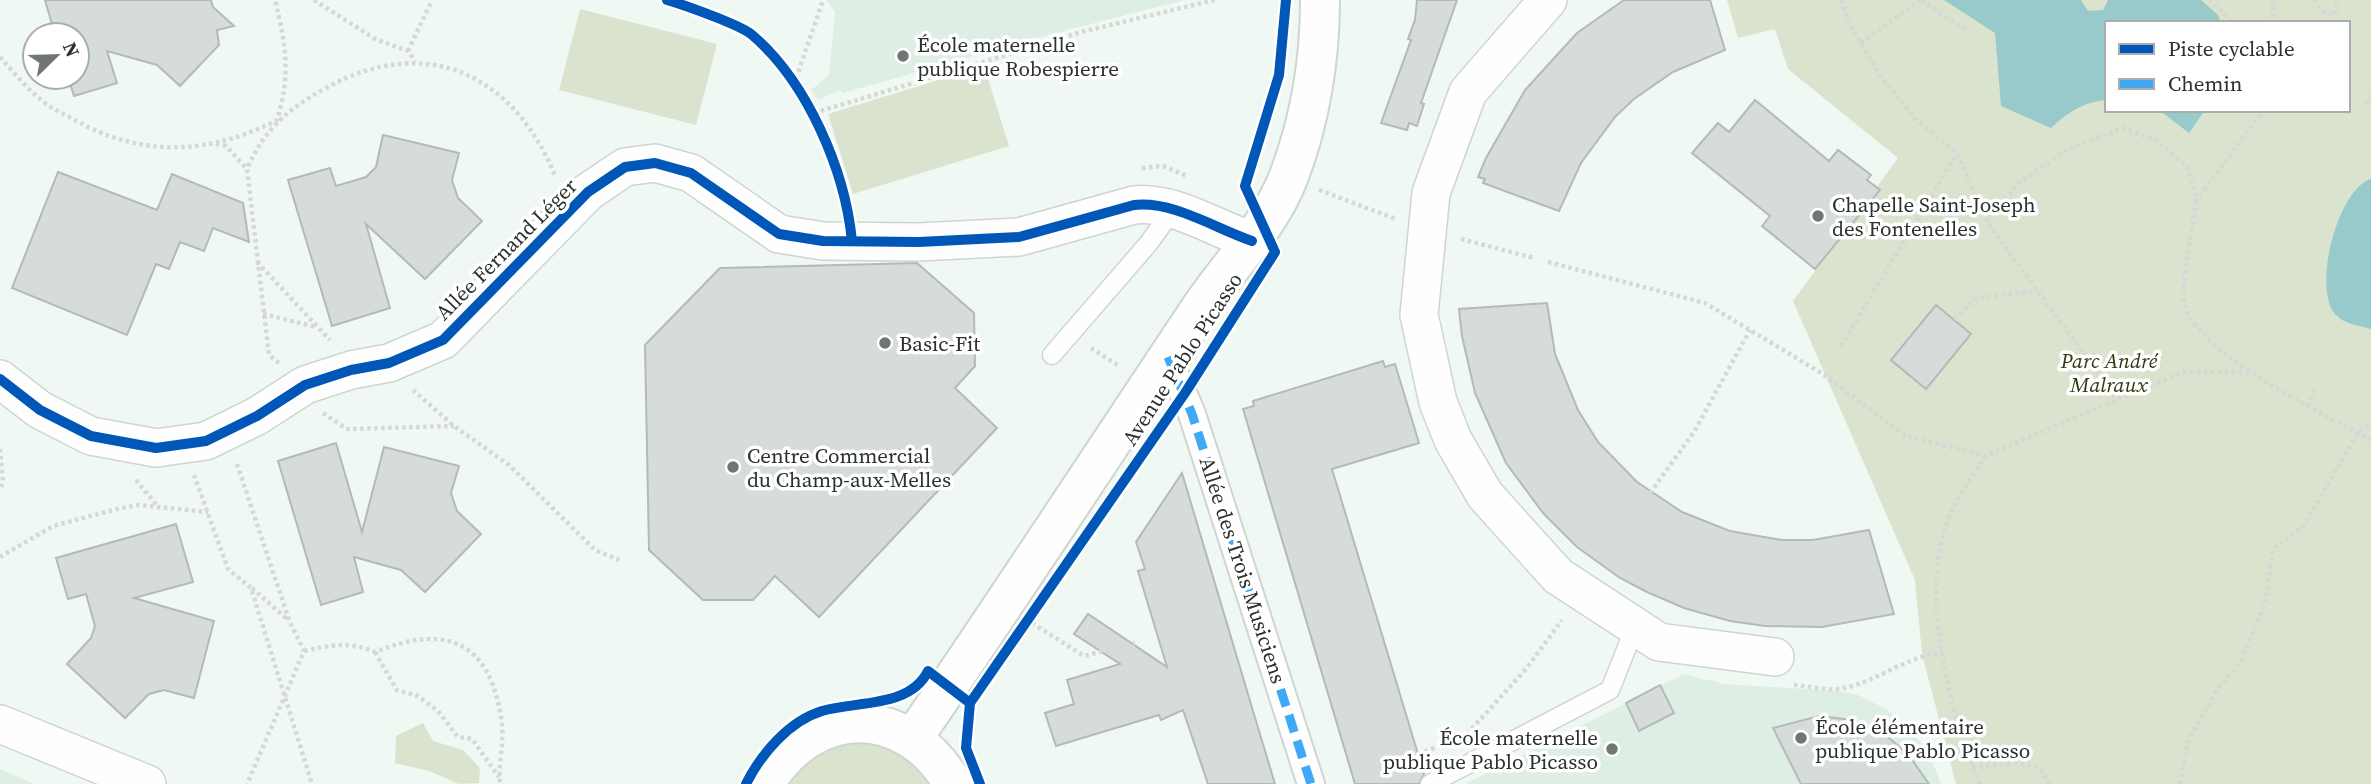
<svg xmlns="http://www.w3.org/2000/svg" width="2371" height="784" font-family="'Source Serif 4',serif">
  <rect width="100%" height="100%" fill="#f0f8f3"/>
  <g fill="#dfeee4">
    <polygon points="826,0 1185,0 1044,36 843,93 839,90 818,100 811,90 829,75 835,12"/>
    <polygon points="1684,674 1724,684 1838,691 1858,695 1886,709 1907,726 1928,751 1941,784 1465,784"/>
    <polygon points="0,769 35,784 0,784"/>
  </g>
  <g fill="#dae3cd" fill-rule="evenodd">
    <path d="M1727 0H2371V784H1956L1922 654 1915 580 1793 301 1898 158 1788 69 1775 29 1738 38ZM2107 23H2348V110H2107Z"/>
    <polygon points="580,9 717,44 696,125 559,90"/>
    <polygon points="984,66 1009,146 853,194 828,114"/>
    <polygon points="423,723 433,741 463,750 480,768 479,783 459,784 429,771 395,763 396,736"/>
    <path d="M850 743C894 742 905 757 936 784H790C804 761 825 750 850 743Z"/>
  </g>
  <g fill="#98cacc">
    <path d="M1944 0H2081L2088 11 2103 10 2108 0H2201L2218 15 2221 23H2107V100C2083 102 2068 112 2051 128L2001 106 1995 33Z"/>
    <polygon points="2159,110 2205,110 2189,133"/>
    <path d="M2371 179V329C2359 325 2345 325 2336 315 2311 290 2338 188 2371 179Z"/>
  </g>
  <g fill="#d6dcda" stroke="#b4bab8" stroke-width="2">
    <polygon points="45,0 211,0 213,7 234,26 217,30 219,45 180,86 157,65 107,51 117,83 74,96 68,77 77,77 77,35 55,35"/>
    <polygon points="1417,0 1457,0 1421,103 1424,104 1417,126 1409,123 1407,130 1381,123 1411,40 1408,39 1415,20"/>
    <polygon points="1624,0 1710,0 1725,50 1673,72 1634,99 1615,117 1581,163 1559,211 1483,183 1485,179 1478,177 1486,158 1525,90 1577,33"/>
    <polygon points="1755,100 1829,161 1838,150 1871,175 1867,180 1880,190 1815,269 1762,226 1770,216 1692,153 1718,123 1729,132"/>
    <polygon points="383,135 459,153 452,180 458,198 482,221 425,279 366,224 390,308 332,326 288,180 330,168 336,186 366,177 376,167"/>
    <polygon points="58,172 157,210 172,174 243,203 249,242 213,228 204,251 180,242 169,269 156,264 127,335 12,288"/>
    <polygon points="917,263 974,313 975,366 955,388 997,428 819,617 775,576 753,600 703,600 649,550 645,345 720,268"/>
    <polygon points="1547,303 1555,354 1578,410 1598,442 1637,482 1682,512 1730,531 1782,540 1813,540 1869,530 1894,614 1822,627 1765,626 1730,621 1684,608 1647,592 1620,578 1577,547 1543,513 1506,463 1475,393 1462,336 1459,309"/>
    <polygon points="1936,305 1971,334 1926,389 1891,360"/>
    <polygon points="1383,361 1385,367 1395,364 1419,443 1332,469 1424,774 1419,784 1355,784 1243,409 1254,406 1253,401"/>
    <polygon points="336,443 362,532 384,447 459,466 451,493 457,511 481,534 425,592 401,570 354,557 363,592 321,605 278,461"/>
    <polygon points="1182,473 1256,721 1275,784 1208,784 1183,710 1161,720 1159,715 1056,746 1045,713 1074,704 1067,680 1120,664 1074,634 1088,614 1167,667 1138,571 1145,569 1136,542"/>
    <polygon points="176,524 193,582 134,598 214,621 194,698 164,690 149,694 125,718 67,664 91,638 95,626 86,594 68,599 56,558"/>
    <polygon points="1660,685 1674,713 1639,731 1626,703"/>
    <polygon points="1819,716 1852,720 1883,733 1908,754 1929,784 1801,784 1773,728"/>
  </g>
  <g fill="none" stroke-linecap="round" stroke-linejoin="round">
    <defs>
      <g id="service">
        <polyline points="1052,355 1148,244 1174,208"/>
        <polyline points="1430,784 1610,690 1635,627"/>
      </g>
      <polyline id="pedestrian" points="1168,357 1192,414 1311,784"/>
      <g id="minor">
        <polyline points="1548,0 1468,92 1431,193 1419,315 1438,402 1453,440 1485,495 1558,576 1659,642 1775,657"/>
        <path d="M0 379 40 410 91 436 156 448 206 441 257 416 305 385 351 370 389 363 443 340 588 192 625 167 655 163 691 173 779 234 823 241 919 242 1019 237 1134 205C1174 201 1214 228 1252 241"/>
        <polyline points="0,724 147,784"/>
      </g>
      <g id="tertiary">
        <path d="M913 738C1010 597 1103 454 1198 312 1228 266 1269 228 1289 176 1310 120 1320 60 1320 0"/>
        <path d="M765 784C813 703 906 703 953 784"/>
      </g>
    </defs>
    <use href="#service" stroke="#cfd5d1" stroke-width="21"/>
    <use href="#pedestrian" stroke="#cfd5d1" stroke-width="30"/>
    <use href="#minor" stroke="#cfd5d1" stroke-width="40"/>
    <use href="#tertiary" stroke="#cfd5d1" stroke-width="42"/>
    <g stroke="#d5d8d6" stroke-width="4.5" stroke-dasharray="3.5 3.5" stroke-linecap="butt">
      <polyline points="314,0 375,39 408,51 415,61"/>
      <polyline points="1841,0 1849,23 1878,73 1917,121 1957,154 1987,222 2118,400"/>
      <polyline points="1922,0 1968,32"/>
      <polyline points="2209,0 2234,23"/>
      <polyline points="2273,0 2273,23"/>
      <polyline points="2314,0 2322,11 2335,15 2337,0"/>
      <polyline points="1861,43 1920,0"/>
      <polyline points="408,51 432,0"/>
      <path d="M0 57C13 72 26 87 41 100 50 108 62 113 73 119 141 158 209 155 277 120 291 74 286 45 275 0"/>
      <polyline points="794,85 823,0"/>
      <polyline points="2366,104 2371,95"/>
      <polyline points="814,113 1085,31 1215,0"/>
      <polyline points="216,144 226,146 247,169"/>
      <polyline points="1142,168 1163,166 1187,176"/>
      <polyline points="1319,190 1396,219"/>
      <path d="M2196 201C2193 224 2181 283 2184 302 2191 352 2329 416 2371 440"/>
      <polyline points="1987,222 2018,184 2066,150 2123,128 2156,140 2188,167 2196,201 2264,110"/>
      <polyline points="1461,239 1534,258"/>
      <polyline points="257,262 330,340"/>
      <polyline points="1548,262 1705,303 1823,374 1906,436 1985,456 2182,372 2248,373"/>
      <polyline points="263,314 316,327"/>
      <polyline points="1940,335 1976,298 2038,291"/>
      <polyline points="1841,346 1956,155"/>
      <polyline points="1091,348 1119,366"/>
      <path d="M279 363 269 355 247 169C265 128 288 109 326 88 427 32 515 75 556 178"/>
      <polyline points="413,390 454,426 509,465 595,550 619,560"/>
      <polyline points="2308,406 2314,389"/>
      <polyline points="323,413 347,429 454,426"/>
      <polyline points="0,449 3,481 0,490"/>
      <polyline points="237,464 289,620 304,651 247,784"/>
      <polyline points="194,475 228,569 251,588 312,784"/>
      <polyline points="136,480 159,508"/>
      <polyline points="1650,493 1694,432 1750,330"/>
      <polyline points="0,557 53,526 117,509 138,505 208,512"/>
      <polyline points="252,588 287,619"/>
      <polyline points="1032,623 1084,656 1135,643"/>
      <path d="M304 651C331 645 349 641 375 652 449 622 492 643 502 725 504 744 498 764 500 784"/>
      <polyline points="375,652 397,690 418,696 438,711 458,737 472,739 499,777"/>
      <path d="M1794 685C1809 686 1829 692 1844 688 1879 681 1907 655 1943 653"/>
      <polyline points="1467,734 1526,669 1562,620"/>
      <polyline points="1418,754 1453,741"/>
      <polyline points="1972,767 2015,763 2038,767 2050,784"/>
      <path d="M1980 784C1951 718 1922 602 1944 532 1952 504 1970 480 1985 456"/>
      <polyline points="2180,784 2188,742 2217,690 2242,659 2265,603 2273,549 2302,528 2358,433 2371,424"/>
    </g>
    <use href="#service" stroke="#fdfefd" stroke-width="18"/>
    <use href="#pedestrian" stroke="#fdfefd" stroke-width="26"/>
    <use href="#minor" stroke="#fdfefd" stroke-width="37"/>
    <use href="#tertiary" stroke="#fdfefd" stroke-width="38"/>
    <polyline stroke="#3fa9f5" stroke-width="9" stroke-dasharray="18 9" stroke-linecap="butt" points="1168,357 1192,414 1311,784"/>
    <defs>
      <g id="cycleway">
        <path d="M667 0C684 5 738 24 751 34 807 81 845 170 852 241"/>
        <path d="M0 379 40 410 91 436 156 448 206 441 257 416 305 385 351 370 389 363 443 340 588 192 625 167 655 163 691 173 779 234 823 241 919 242 1019 237 1134 205C1174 201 1214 228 1252 241"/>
        <path d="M746 784C761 754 789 721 822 711 856 701 910 708 928 671L970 703"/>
        <polyline points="980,784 966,748 970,703 1185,393 1275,252 1245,186 1279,75 1286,0"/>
      </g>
    </defs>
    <use href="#cycleway" stroke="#fff" stroke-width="15"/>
    <use href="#cycleway" stroke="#0057b8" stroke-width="10"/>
  </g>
  <g fill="#707773" stroke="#fff" stroke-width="2.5">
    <circle cx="903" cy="56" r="7"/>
    <circle cx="1818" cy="216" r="7"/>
    <circle cx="885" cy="343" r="7"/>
    <circle cx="733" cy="467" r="7"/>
    <circle cx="1801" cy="738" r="7"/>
    <circle cx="1612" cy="749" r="7"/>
  </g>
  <g text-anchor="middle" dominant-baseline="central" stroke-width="7" stroke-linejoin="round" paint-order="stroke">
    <g font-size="21" fill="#2b312e" stroke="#fff" text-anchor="start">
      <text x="917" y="44">École maternelle<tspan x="917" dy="24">publique Robespierre</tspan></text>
      <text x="1832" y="204">Chapelle Saint-Joseph<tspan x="1832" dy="24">des Fontenelles</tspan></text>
      <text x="899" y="343">Basic-Fit</text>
      <text x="747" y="455">Centre Commercial<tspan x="747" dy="24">du Champ-aux-Melles</tspan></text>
      <text x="1815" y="726">École élémentaire<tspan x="1815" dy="24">publique Pablo Picasso</tspan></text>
      <text x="1598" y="737" text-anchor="end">École maternelle<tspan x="1598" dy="24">publique Pablo Picasso</tspan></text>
    </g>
    <g font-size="21" fill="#2b312e" stroke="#fff">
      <text transform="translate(506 249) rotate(-45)">Allée Fernand Léger</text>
      <text transform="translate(1182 359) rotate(-57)">Avenue Pablo Picasso</text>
      <text transform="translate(1243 570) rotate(72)">Allée des Trois Musiciens</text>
    </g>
    <g font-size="21" font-style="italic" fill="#303810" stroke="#fff">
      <text x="2109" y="360">Parc André<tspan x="2109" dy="24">Malraux</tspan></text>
    </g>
  </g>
  <rect x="2105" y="21" width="245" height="91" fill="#ffffff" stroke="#aaadab" stroke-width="2"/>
  <rect x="2119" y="44" width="35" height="10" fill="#0057b8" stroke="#aaadab" stroke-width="2"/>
  <text x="2168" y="56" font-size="21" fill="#2b312e">Piste cyclable</text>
  <rect x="2119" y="79" width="35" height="10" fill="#3fa9f5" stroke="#aaadab" stroke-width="2"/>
  <text x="2168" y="91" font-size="21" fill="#2b312e">Chemin</text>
  <g transform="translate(56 56) rotate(67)"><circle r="33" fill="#ffffff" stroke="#aaadab" stroke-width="2"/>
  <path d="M0-5L12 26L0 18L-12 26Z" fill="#707773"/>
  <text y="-10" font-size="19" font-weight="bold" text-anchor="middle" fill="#2b312e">N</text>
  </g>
</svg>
